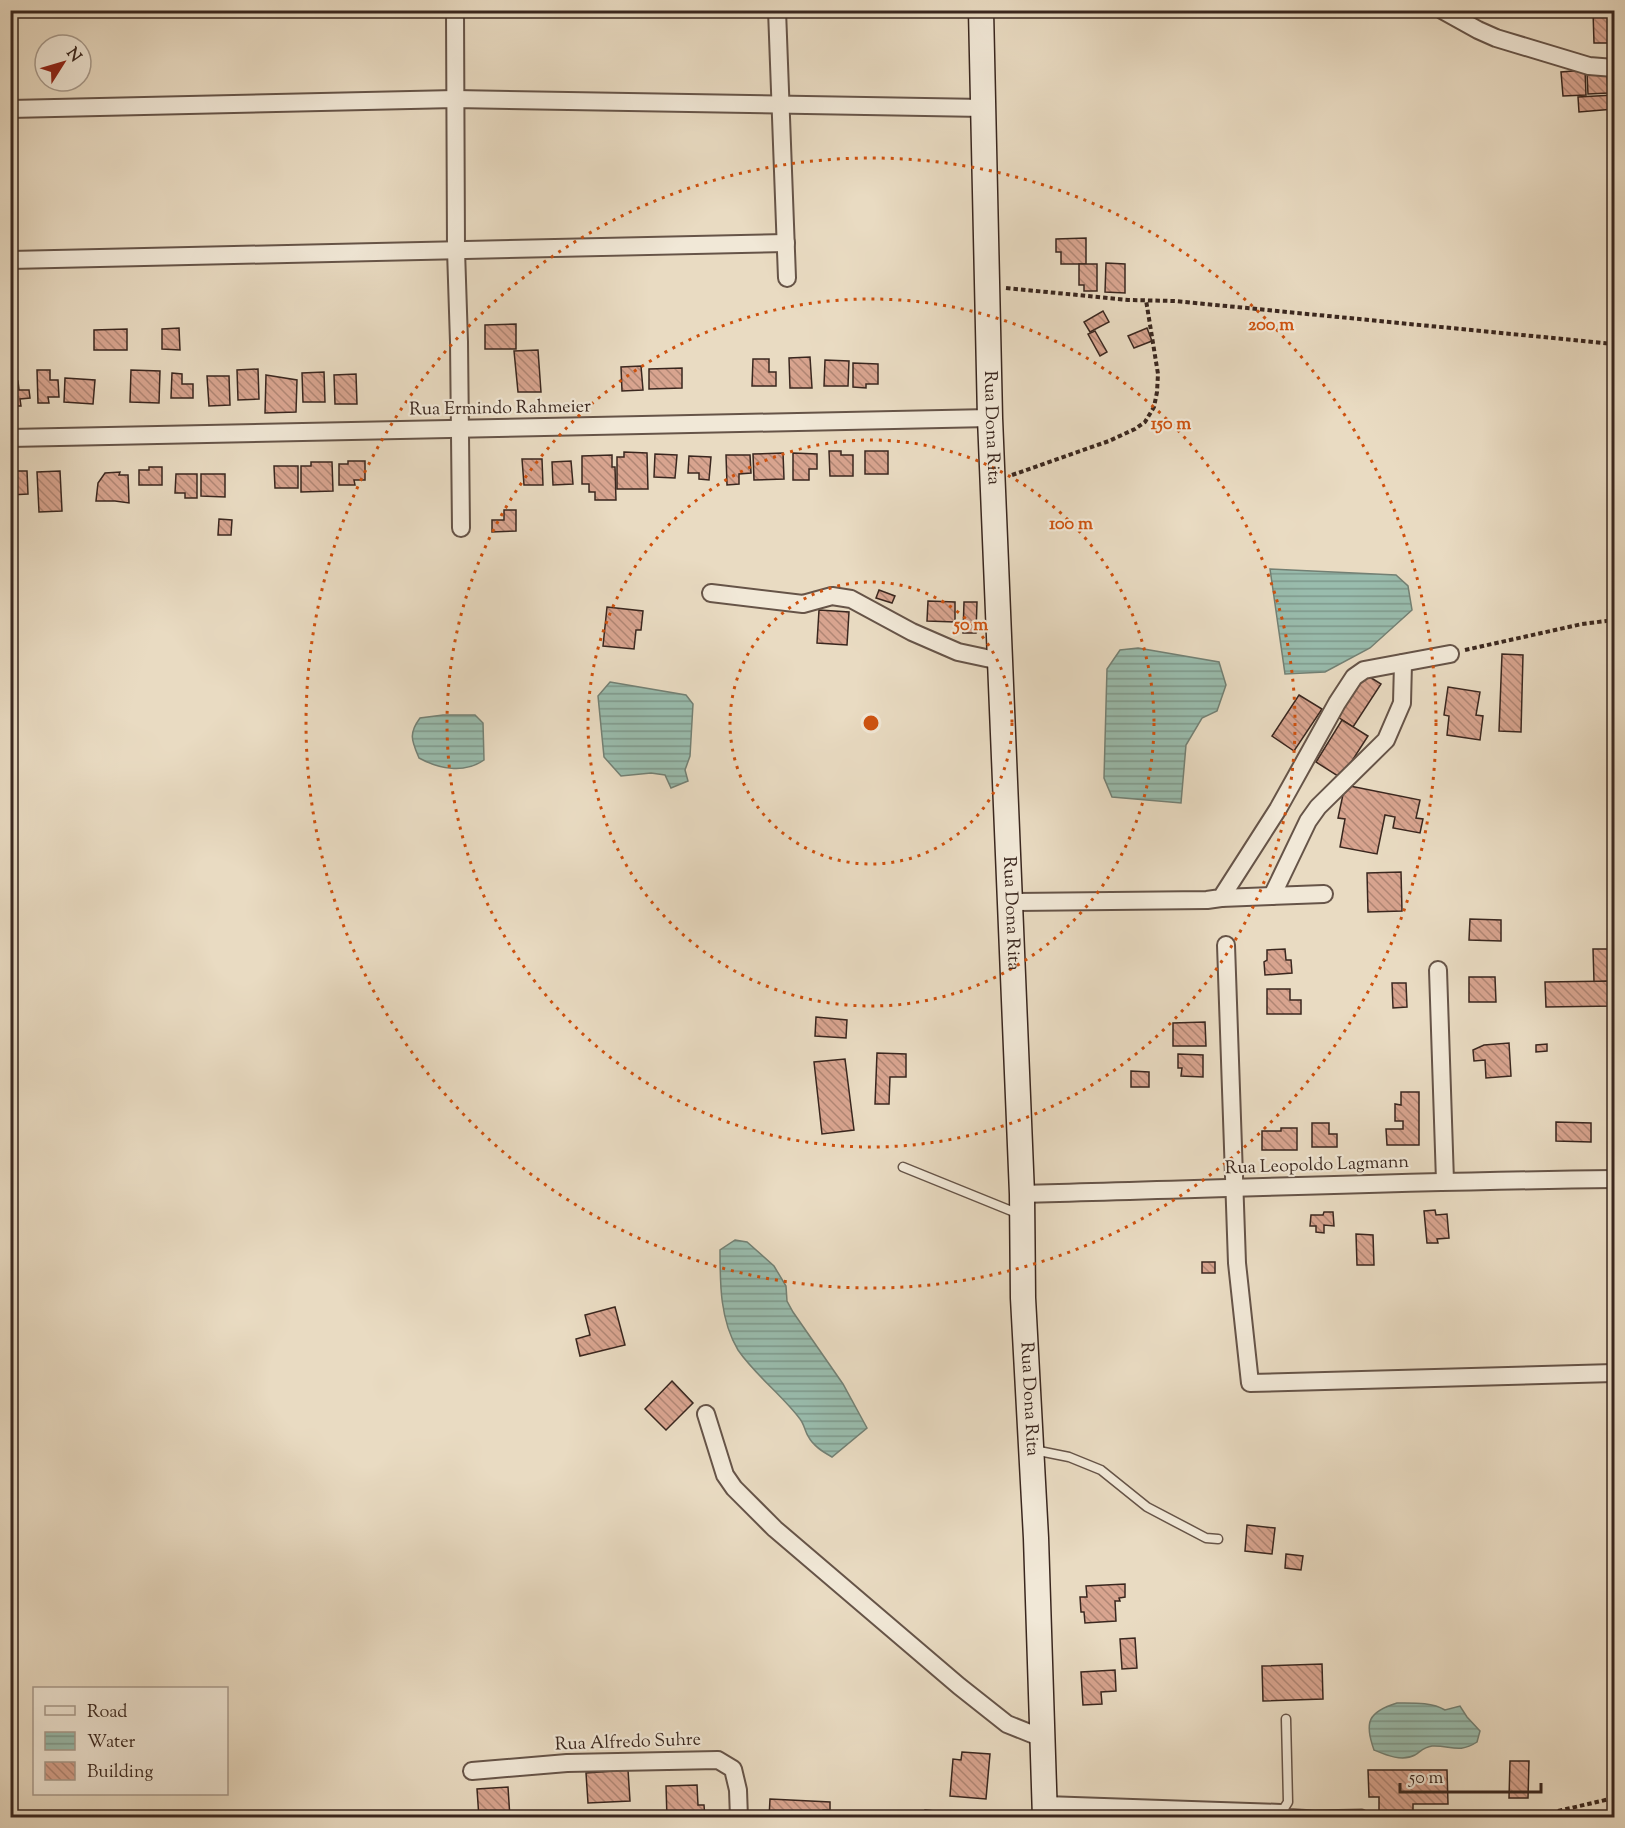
<svg xmlns="http://www.w3.org/2000/svg" width="1625" height="1828" font-family="'Sorts Mill Goudy',serif">
  <defs>
    <pattern id="water-rules" width="6" height="5" patternUnits="userSpaceOnUse" patternTransform="scale(1.5)"><rect width="6" height="5" fill="#99bcad"/><path d="M0 2.5h6" fill="none" stroke="#7e998c"/></pattern>
    <pattern id="building-back-hatch" width="6" height="6" patternUnits="userSpaceOnUse" patternTransform="scale(1.5)"><rect width="6" height="6" fill="#d8a48f"/><path d="M-1 5l2 2M0 0l6 6M5-1l2 2" fill="none" stroke="#b08674"/></pattern>
  </defs>
  <rect width="100%" height="100%" fill="#e9dbc2"/>
  <filter id="stains"><feTurbulence type="fractalNoise" baseFrequency=".00333" numOctaves="4"/><feColorMatrix values="0 0 0 0 .2 0 0 0 0 .09 0 0 0 0 .02 0 0 0 .5 -.17"/></filter>
  <radialGradient id="worn" r=".72"><stop offset=".6" stop-color="#630" stop-opacity="0"/><stop offset="1" stop-color="#630" stop-opacity=".3"/></radialGradient>
  <g fill="url(#water-rules)" stroke="#738074" stroke-width="1.5">
    <polygon points="1270,569 1396,575 1408,586 1412,610 1370,648 1325,672 1285,674"/>
    <polygon points="1138,648 1219,662 1226,685 1217,711 1202,718 1186,745 1181,803 1112,797 1104,778 1107,669 1120,650"/>
    <polygon points="610,682 686,695 693,704 690,756 685,770 688,781 671,788 665,775 651,773 621,776 604,757 598,696"/>
    <path d="M443 715H475L483 723 484 760C464 774 439 769 419 758 412 741 408 734 420 718Z"/>
    <path d="M735 1240 747 1242 774 1266 786 1286 787 1301 793 1312 843 1384 867 1428 832 1457C823 1452 813 1446 808 1436 805 1431 804 1424 800 1419 782 1395 755 1375 738 1350 720 1320 720 1284 720 1250Z"/>
    <path d="M1397 1703C1413 1703 1432 1702 1445 1710L1460 1706 1467 1717 1480 1731 1477 1742C1459 1754 1450 1745 1432 1746 1424 1747 1421 1751 1415 1755 1402 1762 1386 1755 1374 1750 1364 1722 1368 1712 1397 1703Z"/>
  </g>
  <g fill="url(#building-back-hatch)" stroke="#3a271f" stroke-width="1.5">
    <polygon points="1593,11 1614,11 1614,43 1594,43"/>
    <polygon points="1585,70 1586,95 1563,96 1561,72"/>
    <polygon points="1607,72 1608,93 1588,94 1587,73"/>
    <polygon points="1614,95 1614,109 1579,112 1578,97"/>
    <polygon points="1086,238 1086,264 1061,264 1061,252 1056,252 1056,239"/>
    <polygon points="1106,263 1125,264 1125,293 1105,292"/>
    <polygon points="1079,264 1097,264 1097,291 1084,291 1084,285 1079,285"/>
    <polygon points="1103,311 1109,322 1090,332 1084,322"/>
    <polygon points="516,324 516,349 485,349 485,325"/>
    <polygon points="179,328 180,350 162,349 162,329"/>
    <polygon points="1147,328 1152,341 1134,348 1128,336"/>
    <polygon points="127,329 127,350 94,350 94,330"/>
    <polygon points="1095,331 1107,352 1100,356 1088,334"/>
    <polygon points="538,350 541,392 518,392 514,351"/>
    <polygon points="810,357 812,388 790,388 789,358"/>
    <polygon points="753,359 769,359 769,372 776,372 776,386 752,386"/>
    <polygon points="825,360 849,361 848,386 824,386"/>
    <polygon points="853,363 878,364 878,384 866,384 866,388 853,387"/>
    <polygon points="641,366 643,390 622,391 621,367"/>
    <polygon points="682,368 682,388 649,389 649,369"/>
    <polygon points="258,369 259,399 238,400 237,370"/>
    <polygon points="37,370 50,370 50,380 58,380 59,397 48,397 49,403 38,403"/>
    <polygon points="131,370 160,371 159,403 130,402"/>
    <polygon points="324,372 325,402 303,402 302,373"/>
    <polygon points="172,373 182,374 182,384 193,384 193,398 171,398"/>
    <polygon points="356,374 357,404 335,404 334,375"/>
    <polygon points="266,375 297,380 296,412 265,413"/>
    <polygon points="207,376 229,376 230,405 209,406"/>
    <polygon points="65,378 95,380 93,404 64,402"/>
    <polygon points="10,381 18,381 19,390 29,390 30,398 20,399 21,406 10,406"/>
    <polygon points="829,451 841,451 841,455 853,455 853,476 830,476"/>
    <rect x="865" y="451" width="23" height="23"/>
    <polygon points="624,452 647,453 648,489 617,489 617,457 624,457"/>
    <polygon points="783,453 784,479 754,480 753,454"/>
    <polygon points="793,453 817,454 817,469 809,469 809,480 793,480"/>
    <polygon points="655,454 677,455 675,478 654,477"/>
    <polygon points="612,455 612,467 615,467 616,500 595,500 595,492 589,492 589,484 582,484 582,456"/>
    <polygon points="726,455 750,455 751,473 739,474 739,484 727,485"/>
    <polygon points="689,456 711,457 709,480 699,479 699,473 688,473"/>
    <polygon points="522,459 542,459 543,485 524,485"/>
    <polygon points="348,461 365,461 365,480 354,480 355,485 339,485 339,464 348,464"/>
    <polygon points="571,461 573,484 553,485 552,462"/>
    <polygon points="311,462 332,462 333,491 301,492 301,466 311,466"/>
    <polygon points="274,466 298,466 298,488 275,488"/>
    <polygon points="149,467 162,467 162,485 139,485 139,470 149,470"/>
    <polygon points="10,471 27,471 28,494 10,495"/>
    <polygon points="60,471 62,511 39,512 37,472"/>
    <polygon points="120,472 119,475 128,475 129,503 115,501 96,501 98,483 105,473"/>
    <polygon points="176,474 197,474 197,498 185,498 185,493 175,493"/>
    <polygon points="201,474 225,474 225,497 201,496"/>
    <polygon points="504,510 516,510 516,531 492,532 492,520 504,520"/>
    <polygon points="219,519 232,520 231,535 218,535"/>
    <polygon points="879,590 895,596 892,603 876,598"/>
    <polygon points="928,601 955,602 955,622 927,621"/>
    <polygon points="964,602 977,602 976,633 963,633"/>
    <polygon points="607,607 643,611 641,630 636,630 634,649 603,646"/>
    <polygon points="819,610 849,612 847,645 817,643"/>
    <polygon points="1502,654 1523,655 1521,732 1499,731"/>
    <polygon points="1365,674 1381,684 1353,727 1338,717"/>
    <polygon points="1448,687 1480,692 1476,715 1483,716 1480,740 1447,735 1449,716 1444,715"/>
    <polygon points="1299,695 1322,709 1294,751 1272,736"/>
    <polygon points="1342,720 1368,736 1341,778 1316,762"/>
    <polygon points="1345,785 1420,800 1416,818 1423,819 1420,833 1393,828 1395,817 1385,815 1377,854 1340,847 1345,819 1338,818"/>
    <polygon points="1401,872 1402,911 1368,912 1367,873"/>
    <polygon points="1470,919 1501,920 1501,941 1469,940"/>
    <polygon points="1285,949 1286,960 1291,960 1292,973 1265,975 1264,962 1267,960 1267,950"/>
    <polygon points="1593,949 1612,949 1614,981 1594,982"/>
    <polygon points="1469,977 1495,977 1496,1002 1469,1002"/>
    <polygon points="1614,981 1614,1006 1546,1007 1545,982"/>
    <polygon points="1392,983 1406,983 1407,1007 1393,1008"/>
    <polygon points="1267,989 1290,989 1290,1000 1301,1000 1301,1014 1267,1014"/>
    <polygon points="816,1017 847,1020 846,1038 815,1036"/>
    <polygon points="1205,1022 1206,1046 1173,1046 1173,1023"/>
    <polygon points="1509,1043 1511,1076 1486,1078 1485,1060 1474,1061 1473,1050 1484,1045"/>
    <polygon points="1547,1044 1547,1051 1536,1052 1536,1045"/>
    <polygon points="877,1053 906,1054 906,1077 890,1077 889,1104 875,1104"/>
    <polygon points="1178,1054 1203,1055 1203,1077 1181,1076 1182,1068 1178,1068"/>
    <polygon points="845,1059 854,1130 822,1134 814,1062"/>
    <polygon points="1131,1071 1149,1072 1149,1087 1131,1087"/>
    <polygon points="1401,1092 1419,1092 1419,1145 1387,1145 1386,1129 1403,1129 1403,1121 1395,1121 1395,1104 1401,1105"/>
    <polygon points="1556,1122 1591,1123 1591,1142 1556,1141"/>
    <polygon points="1312,1123 1329,1123 1329,1134 1337,1134 1337,1147 1312,1147"/>
    <polygon points="1281,1128 1297,1128 1297,1150 1262,1150 1262,1131 1281,1131"/>
    <polygon points="1435,1210 1436,1215 1447,1214 1449,1238 1437,1239 1438,1243 1427,1243 1424,1211"/>
    <polygon points="1324,1212 1333,1212 1334,1226 1324,1225 1324,1233 1316,1232 1316,1226 1310,1226 1311,1215 1323,1215"/>
    <polygon points="1356,1234 1373,1235 1374,1265 1357,1265"/>
    <rect x="1202" y="1262" width="13" height="11"/>
    <polygon points="615,1307 625,1345 580,1356 576,1339 590,1335 585,1315"/>
    <polygon points="672,1381 693,1403 666,1430 645,1409"/>
    <polygon points="1247,1525 1275,1528 1272,1554 1245,1551"/>
    <polygon points="1286,1554 1303,1556 1301,1570 1285,1568"/>
    <polygon points="1125,1584 1125,1597 1119,1598 1120,1601 1115,1601 1116,1621 1085,1623 1084,1612 1081,1612 1080,1597 1087,1597 1086,1586"/>
    <polygon points="1135,1638 1137,1668 1122,1669 1120,1639"/>
    <polygon points="1322,1664 1323,1699 1263,1701 1262,1666"/>
    <polygon points="1115,1670 1116,1691 1101,1692 1102,1704 1083,1705 1081,1672"/>
    <polygon points="962,1752 990,1754 986,1799 950,1796 953,1759 961,1760"/>
    <polygon points="1510,1761 1529,1761 1528,1798 1509,1798"/>
    <polygon points="628,1770 630,1801 588,1803 586,1773"/>
    <polygon points="1368,1770 1447,1770 1448,1804 1413,1804 1413,1818 1379,1818 1379,1797 1369,1797"/>
    <polygon points="697,1785 698,1805 704,1805 705,1818 667,1818 666,1786"/>
    <polygon points="508,1787 510,1818 479,1818 477,1789"/>
    <polygon points="770,1799 830,1802 830,1810 823,1810 822,1818 769,1818"/>
    <polygon points="925,1810 945,1812 944,1818 924,1818"/>
  </g>
  <g fill="none" stroke-linecap="round" stroke-linejoin="round">
    <defs>
      <g id="lane">
        <polyline points="903,1167 1019,1214"/>
        <polyline points="1034,1450 1069,1457 1101,1470 1147,1507 1206,1538 1218,1539"/>
        <polyline points="1286,1719 1288,1802 1281,1813 1314,1815 1362,1814"/>
      </g>
      <g id="street">
        <polyline points="455,10 456,250 459,342 461,528"/>
        <polyline points="777,10 787,278"/>
        <polyline points="1442,10 1478,30 1496,38 1589,66 1614,68"/>
        <polyline points="10,109 455,99 984,108"/>
        <polyline points="10,260 786,243"/>
        <polyline points="10,438 990,418"/>
        <polyline points="711,593 803,604 832,596 851,599 912,632 958,652 1000,661"/>
        <polyline points="1272,896 1308,821 1318,807 1386,740 1402,703 1403,663"/>
        <polyline points="1221,898 1324,894"/>
        <polyline points="1010,902 1207,900 1221,898 1278,809 1337,703 1354,677 1364,670 1450,654"/>
        <polyline points="1226,945 1237,1263 1250,1383 1614,1373"/>
        <polyline points="1438,970 1445,1181"/>
        <path d="M1022 1194C1219 1189 1417 1181 1614 1179"/>
        <polyline points="706,1414 725,1475 734,1488 775,1529 959,1686 1007,1724 1042,1738"/>
        <polyline points="472,1771 567,1763 718,1760 733,1769 738,1790 739,1818"/>
        <polyline points="1045,1805 1281,1813"/>
      </g>
      <g id="secondary">
        <path id="s1" d="M981 10 990 418 1022 1194 1023 1298 1036 1538 1045 1818"/>
      </g>
    </defs>
    <use href="#lane" stroke="#665448" stroke-width="11"/>
    <use href="#street" stroke="#665448" stroke-width="20"/>
    <use href="#secondary" stroke="#3a271f" stroke-width="27"/>
    <g stroke="#3a271f" stroke-width="4" stroke-dasharray="4.5 3" stroke-linecap="butt">
      <polyline points="1006,288 1128,300 1175,301 1614,344"/>
      <polyline points="1012,475 1109,441 1135,429 1145,422 1154,407 1157,392 1158,374 1146,300"/>
      <polyline points="1465,650 1582,624 1614,620"/>
      <polyline points="1558,1811 1614,1798"/>
    </g>
    <use href="#lane" stroke="#f1e8d7" stroke-width="8"/>
    <use href="#street" stroke="#f1e8d7" stroke-width="16"/>
    <use href="#secondary" stroke="#f1e8d7" stroke-width="24"/>
  </g>
  <g fill="none" stroke="#ce520f" stroke-width="3" stroke-dasharray="3 6">
    <circle cx="871" cy="723" r="141"/>
    <circle cx="871" cy="723" r="283"/>
    <circle cx="871" cy="723" r="424"/>
    <circle cx="871" cy="723" r="565"/>
  </g>
  <g text-anchor="middle" dominant-baseline="central" stroke-width="4.5" stroke-linejoin="round" paint-order="stroke">
    <g font-size="18" fill="#3a271f" stroke="#f1e8d7">
      <text transform="translate(500 409) rotate(-1)">Rua Ermindo Rahmeier</text>
      <text stroke="none"><textPath href="#s1" startOffset="418">Rua Dona Rita</textPath></text>
      <text stroke="none"><textPath href="#s1" startOffset="904">Rua Dona Rita</textPath></text>
      <text transform="translate(1317 1166) rotate(-2)">Rua Leopoldo Lagmann</text>
      <text stroke="none"><textPath href="#s1" startOffset="1390">Rua Dona Rita</textPath></text>
      <text transform="translate(628 1743) rotate(-2)">Rua Alfredo Suhre</text>
    </g>
  </g>
  <circle cx="871" cy="723" r="9" fill="#ce520f" stroke="#f1e8d7" stroke-width="3"/>
  <g font-size="18" text-anchor="middle" font-weight="bold" fill="#ce520f" stroke="#f1e8d7" stroke-width="4.5" stroke-linejoin="round" paint-order="stroke">
    <text x="1271" y="330">200 m</text>
    <text x="1171" y="429">150 m</text>
    <text x="1071" y="529">100 m</text>
    <text x="971" y="630">50 m</text>
  </g>
  <rect width="1625" height="1828" fill="none" stroke="#e9dbc2" stroke-width="36"/>
  <rect x="12" y="12" width="1601" height="1804" fill="none" stroke="#3a271f" stroke-width="3"/>
  <rect x="18" y="18" width="1589" height="1792" fill="none" stroke="#3a271f" stroke-width="1.5"/>
  <rect x="33" y="1687" width="195" height="108" fill="#f1e8d7" stroke="#a89b8d" stroke-width="1.5"/>
  <rect x="45" y="1706" width="30" height="9" fill="#f1e8d7" stroke="#a89b8d" stroke-width="1.5"/>
  <text x="87" y="1717" font-size="18" fill="#3a271f">Road</text>
  <rect x="45" y="1732" width="30" height="18" fill="url(#water-rules)" stroke="#a89b8d" stroke-width="1.5"/>
  <text x="87" y="1747" font-size="18" fill="#3a271f">Water</text>
  <rect x="45" y="1762" width="30" height="18" fill="url(#building-back-hatch)" stroke="#a89b8d" stroke-width="1.5"/>
  <text x="87" y="1777" font-size="18" fill="#3a271f">Building</text>
  <g transform="translate(63 63) rotate(53)"><circle r="28" fill="#f1e8d7" stroke="#a89b8d" stroke-width="1.5"/>
  <path d="M0-4.5L10 22L0 15L-10 22Z" fill="#8f2418"/>
  <text y="-9" font-size="16" font-weight="bold" text-anchor="middle" fill="#3a271f">N</text>
  </g>
  <path d="M1400 1783v9h141v-9" fill="none" stroke="#3a271f" stroke-width="3"/>
  <text x="1409" y="1783" font-size="18" fill="#3a271f" stroke="#f1e8d7" stroke-width="4.5" paint-order="stroke">50 m</text>
  <rect width="100%" height="100%" filter="url(#stains)"/>
  <rect width="100%" height="100%" fill="url(#worn)"/>
</svg>
